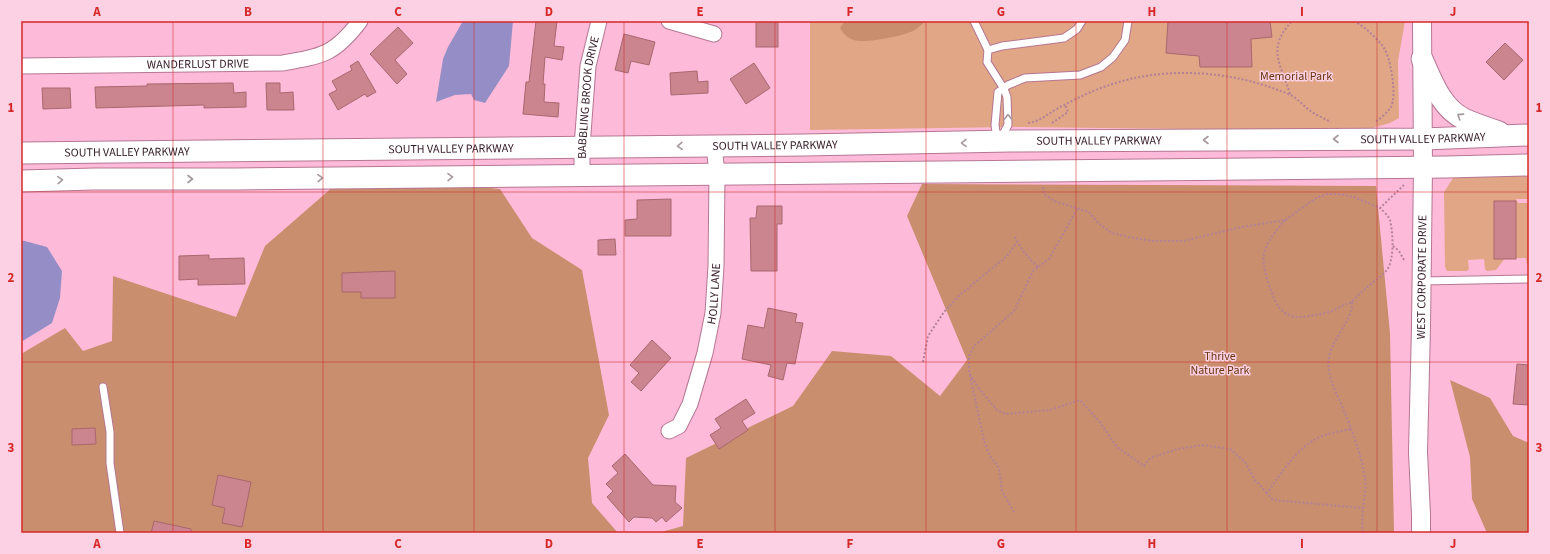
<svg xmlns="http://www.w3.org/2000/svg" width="1550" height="554" font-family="'Source Sans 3',sans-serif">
  <rect width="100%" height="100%" fill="#febbd9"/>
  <g fill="#e0a685">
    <polygon points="810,21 1405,21 1398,61 1399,118 1390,123 1362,131 1010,127 810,130"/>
    <polygon points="1529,172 1529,199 1516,199 1518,203 1529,203 1529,264 1527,264 1526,258 1505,258 1496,270 1487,271 1485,269 1484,259 1468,260 1469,269 1467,271 1447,271 1445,267 1444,192 1453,178 1458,175"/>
  </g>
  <g fill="#c88e6d">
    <path d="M845 21H929C921 23 919 28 913 31 902 36 865 44 854 40 847 38 844 34 840 28Z"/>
    <polygon points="454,184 500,189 532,238 582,270 609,415 588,458 592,503 618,533 21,533 21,354 65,328 83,351 112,341 113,276 236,317 265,246 334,186"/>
    <polygon points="922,184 1376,186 1390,333 1394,533 658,533 683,526 686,458 793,406 832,351 891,356 940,396 967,360 907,216"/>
    <polygon points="1450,380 1490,398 1513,436 1529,443 1529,533 1487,533 1472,499 1470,457"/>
  </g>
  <g fill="#958dc6">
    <polygon points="463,21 513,21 509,66 485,103 474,100 471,94 455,95 436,102 443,59 448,47"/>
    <polygon points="21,240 47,247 62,271 60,298 52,323 21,342"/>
  </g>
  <g fill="#ca858e" stroke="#a96770">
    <polygon points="536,21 557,21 554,46 564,47 562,60 545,57 543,84 545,84 544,102 559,103 558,117 523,114 526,82 529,82"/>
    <rect x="756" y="21" width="22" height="26"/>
    <polygon points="1168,21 1270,21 1272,37 1251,39 1252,67 1200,67 1199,56 1166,53"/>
    <polygon points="398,27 413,43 395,60 407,74 397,84 370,54"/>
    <polygon points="624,34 655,42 649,65 631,61 628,73 615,70"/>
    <polygon points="1505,43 1523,60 1504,80 1486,62"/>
    <polygon points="358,61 376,92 367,97 365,94 338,110 329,94 337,90 332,81 352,70 350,66"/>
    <polygon points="754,63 770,88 746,104 730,79"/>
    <polygon points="697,71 698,82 708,81 708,93 671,95 670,73"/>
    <polygon points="233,83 234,93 246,92 246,107 204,108 204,105 96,108 95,87 147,86 147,84"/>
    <polygon points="266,83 280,83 280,93 293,92 294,110 267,110"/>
    <polygon points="42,88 70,88 71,108 43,109"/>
    <polygon points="671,199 671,236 625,236 625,220 637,219 637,200"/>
    <rect x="1494" y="201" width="22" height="58"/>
    <polygon points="757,206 782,206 782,224 777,224 777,271 751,271 750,218 756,218"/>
    <polygon points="615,239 616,255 598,255 598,240"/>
    <polygon points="209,255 209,259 244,258 245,284 198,285 198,279 179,280 179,256"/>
    <polygon points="395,271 395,298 361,298 361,292 342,292 342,273"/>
    <polygon points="768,308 797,314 795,322 803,323 795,364 787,363 783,380 768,376 771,365 742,359 748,325 764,328"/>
    <polygon points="652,340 671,358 641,391 631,382 639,373 630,365"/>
    <polygon points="1517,364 1529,365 1529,405 1513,404"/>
    <polygon points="746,399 755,413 742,421 748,430 719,449 710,435 721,428 715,419"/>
    <polygon points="95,428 96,444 72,445 72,429"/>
    <polygon points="625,454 653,485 676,486 675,502 682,508 666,522 662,517 656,522 652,518 634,517 629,522 607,497 613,491 606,484 618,473 612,466"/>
    <polygon points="218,475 251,482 242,527 222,523 225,508 212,505"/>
    <polygon points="154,521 191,529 191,533 151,533"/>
  </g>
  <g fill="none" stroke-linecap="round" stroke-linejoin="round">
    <defs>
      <g id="service">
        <polyline points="974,21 988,50"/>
        <polyline points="1001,138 1008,125 1007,97 1004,89 987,62 988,50 1002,46 1064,38 1077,29 1082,21"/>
        <polyline points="997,139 995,125 998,92 1008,85 1025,78 1080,75 1101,67 1113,57 1125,40 1128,21"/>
        <polyline points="1422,281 1529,279"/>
        <polyline points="103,387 110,432 110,463 120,533"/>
      </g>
      <g id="minor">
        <polyline points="669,21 714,34"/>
        <path id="s1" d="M21 66 283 63C323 56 335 54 360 21"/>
        <path id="s2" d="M582 175V147L588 66 599 21"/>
        <path id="s3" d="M669 431 679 426 690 404 705 353 713 313 716 266 717 174 714 145"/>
      </g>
      <g id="tertiary">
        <path id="s4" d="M1421 533V515L1418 452 1421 327 1423 167 1422 21"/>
      </g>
      <g id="secondary">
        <path d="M1422 59C1432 81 1441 108 1464 119 1475 124 1487 128 1499 132"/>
        <path id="s5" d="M21 153 804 145 1010 141 1423 139 1529 135"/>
        <polyline points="21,181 94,179 235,179 1447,167 1529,165"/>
      </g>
    </defs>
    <use href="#service" stroke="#b57793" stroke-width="9"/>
    <use href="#minor" stroke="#b57793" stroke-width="17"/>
    <use href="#tertiary" stroke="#b57793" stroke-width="20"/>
    <use href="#secondary" stroke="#b57793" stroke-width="23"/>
    <g stroke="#b48098" stroke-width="2" stroke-dasharray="2 2" stroke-linecap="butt">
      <path d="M1354 21C1365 27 1377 38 1384 48 1391 59 1397 95 1391 107 1388 112 1380 119 1375 122"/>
      <path d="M1290 94C1281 64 1266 49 1292 21"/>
      <path d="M1028 123C1041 121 1049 113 1060 107 1074 100 1089 92 1104 87 1162 65 1232 70 1288 94 1297 97 1304 107 1312 112 1318 116 1325 119 1331 122"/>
      <polyline points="1052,123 1068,112 1065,105"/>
      <polyline points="1043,187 1044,194 1054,201 1089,212 1098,223 1112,233 1129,237 1152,241 1183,241 1242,227 1285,220 1316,198 1327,194 1339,194 1354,197 1380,208 1404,185"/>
      <polyline points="1077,209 1049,259 1033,271 1014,311 974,346 969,356 969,373 980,390 997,410 1005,414 1050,410 1080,400 1099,421 1117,447 1144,466 1150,458 1178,449 1202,445 1230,449 1245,462 1255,480 1267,493"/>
      <path d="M1285 220C1277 230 1267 241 1264 254 1261 266 1272 296 1278 306 1282 312 1289 316 1296 317 1308 317 1322 314 1332 311 1339 308 1344 304 1352 302 1362 290 1375 282 1386 271 1395 261 1393 232 1390 220 1388 215 1383 211 1380 208"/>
      <path d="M1015 237C1021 249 1028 258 1038 267"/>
      <polyline points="1393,246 1399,251 1404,260"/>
      <path d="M1352 302C1353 320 1331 340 1329 358 1327 373 1333 386 1339 399 1349 423 1361 452 1365 478 1367 495 1360 514 1363 533"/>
      <polyline points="923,362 928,336 944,312 961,294 1007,256 1017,242"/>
      <polyline points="970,375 984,441 990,456 999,468 1002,491 1014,512"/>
      <path d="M1350 429C1339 432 1325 433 1314 440 1293 453 1281 474 1267 493L1273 500 1363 508"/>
    </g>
    <use href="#service" stroke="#fff" stroke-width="7"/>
    <use href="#minor" stroke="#fff" stroke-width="15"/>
    <use href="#tertiary" stroke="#fff" stroke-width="18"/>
    <use href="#secondary" stroke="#fff" stroke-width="21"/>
  </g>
  <defs><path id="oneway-chevron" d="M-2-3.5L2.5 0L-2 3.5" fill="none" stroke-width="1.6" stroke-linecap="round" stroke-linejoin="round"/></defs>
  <g stroke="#a4989e">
    <use href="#oneway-chevron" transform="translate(1460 116) rotate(-147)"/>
    <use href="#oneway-chevron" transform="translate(1008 117) rotate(-92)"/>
    <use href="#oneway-chevron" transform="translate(1336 139) rotate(180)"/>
    <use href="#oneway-chevron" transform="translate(1206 140) rotate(180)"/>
    <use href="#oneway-chevron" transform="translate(964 143) rotate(179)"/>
    <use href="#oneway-chevron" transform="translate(680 146) rotate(179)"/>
    <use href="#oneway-chevron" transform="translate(450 177) rotate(-1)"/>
    <use href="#oneway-chevron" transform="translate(320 178) rotate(-1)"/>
    <use href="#oneway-chevron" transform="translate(190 179)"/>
    <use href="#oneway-chevron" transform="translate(60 180) rotate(-2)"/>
  </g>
  <path fill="none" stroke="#d62828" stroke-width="1" stroke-opacity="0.55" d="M173 21V533M323 21V533M474 21V533M624 21V533M775 21V533M926 21V533M1076 21V533M1227 21V533M1377 21V533M21 192H1529M21 362H1529"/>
  <g text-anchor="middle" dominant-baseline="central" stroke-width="3" stroke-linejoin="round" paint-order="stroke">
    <g font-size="12" fill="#341b27" stroke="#fbd1e3">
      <text stroke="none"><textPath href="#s1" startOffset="177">WANDERLUST DRIVE</textPath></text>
      <text stroke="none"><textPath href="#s2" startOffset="78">BABBLING BROOK DRIVE</textPath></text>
      <text stroke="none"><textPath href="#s5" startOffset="1402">SOUTH VALLEY PARKWAY</textPath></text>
      <text stroke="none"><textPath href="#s5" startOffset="1078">SOUTH VALLEY PARKWAY</textPath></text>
      <text stroke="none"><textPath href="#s5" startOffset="754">SOUTH VALLEY PARKWAY</textPath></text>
      <text stroke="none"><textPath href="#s5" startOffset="430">SOUTH VALLEY PARKWAY</textPath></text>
      <text stroke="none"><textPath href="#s5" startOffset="106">SOUTH VALLEY PARKWAY</textPath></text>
      <text stroke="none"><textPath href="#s4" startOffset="256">WEST CORPORATE DRIVE</textPath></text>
      <text stroke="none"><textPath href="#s3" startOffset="149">HOLLY LANE</textPath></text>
    </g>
    <g font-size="12" fill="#6b350f" stroke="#fbd1e3">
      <text x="1296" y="76">Memorial Park</text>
      <text x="1220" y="356">Thrive<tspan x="1220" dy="14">Nature Park</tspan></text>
    </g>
  </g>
  <rect width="1550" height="554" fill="none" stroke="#fbd1e3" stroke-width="44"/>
  <rect x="22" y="22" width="1506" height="510" fill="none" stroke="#d62828" stroke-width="1.5"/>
  <g font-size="13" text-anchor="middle" font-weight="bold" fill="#d62828">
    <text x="97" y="16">A</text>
    <text x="248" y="16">B</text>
    <text x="398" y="16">C</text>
    <text x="549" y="16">D</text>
    <text x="700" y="16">E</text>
    <text x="850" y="16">F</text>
    <text x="1001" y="16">G</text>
    <text x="1152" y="16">H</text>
    <text x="1302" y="16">I</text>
    <text x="1453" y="16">J</text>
    <text x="11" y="112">1</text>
    <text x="1539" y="112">1</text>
    <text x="11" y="282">2</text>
    <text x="1539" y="282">2</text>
    <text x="11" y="452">3</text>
    <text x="1539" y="452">3</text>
    <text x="97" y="548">A</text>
    <text x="248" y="548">B</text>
    <text x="398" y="548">C</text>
    <text x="549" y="548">D</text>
    <text x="700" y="548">E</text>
    <text x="850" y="548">F</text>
    <text x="1001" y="548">G</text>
    <text x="1152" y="548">H</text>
    <text x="1302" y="548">I</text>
    <text x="1453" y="548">J</text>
  </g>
</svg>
